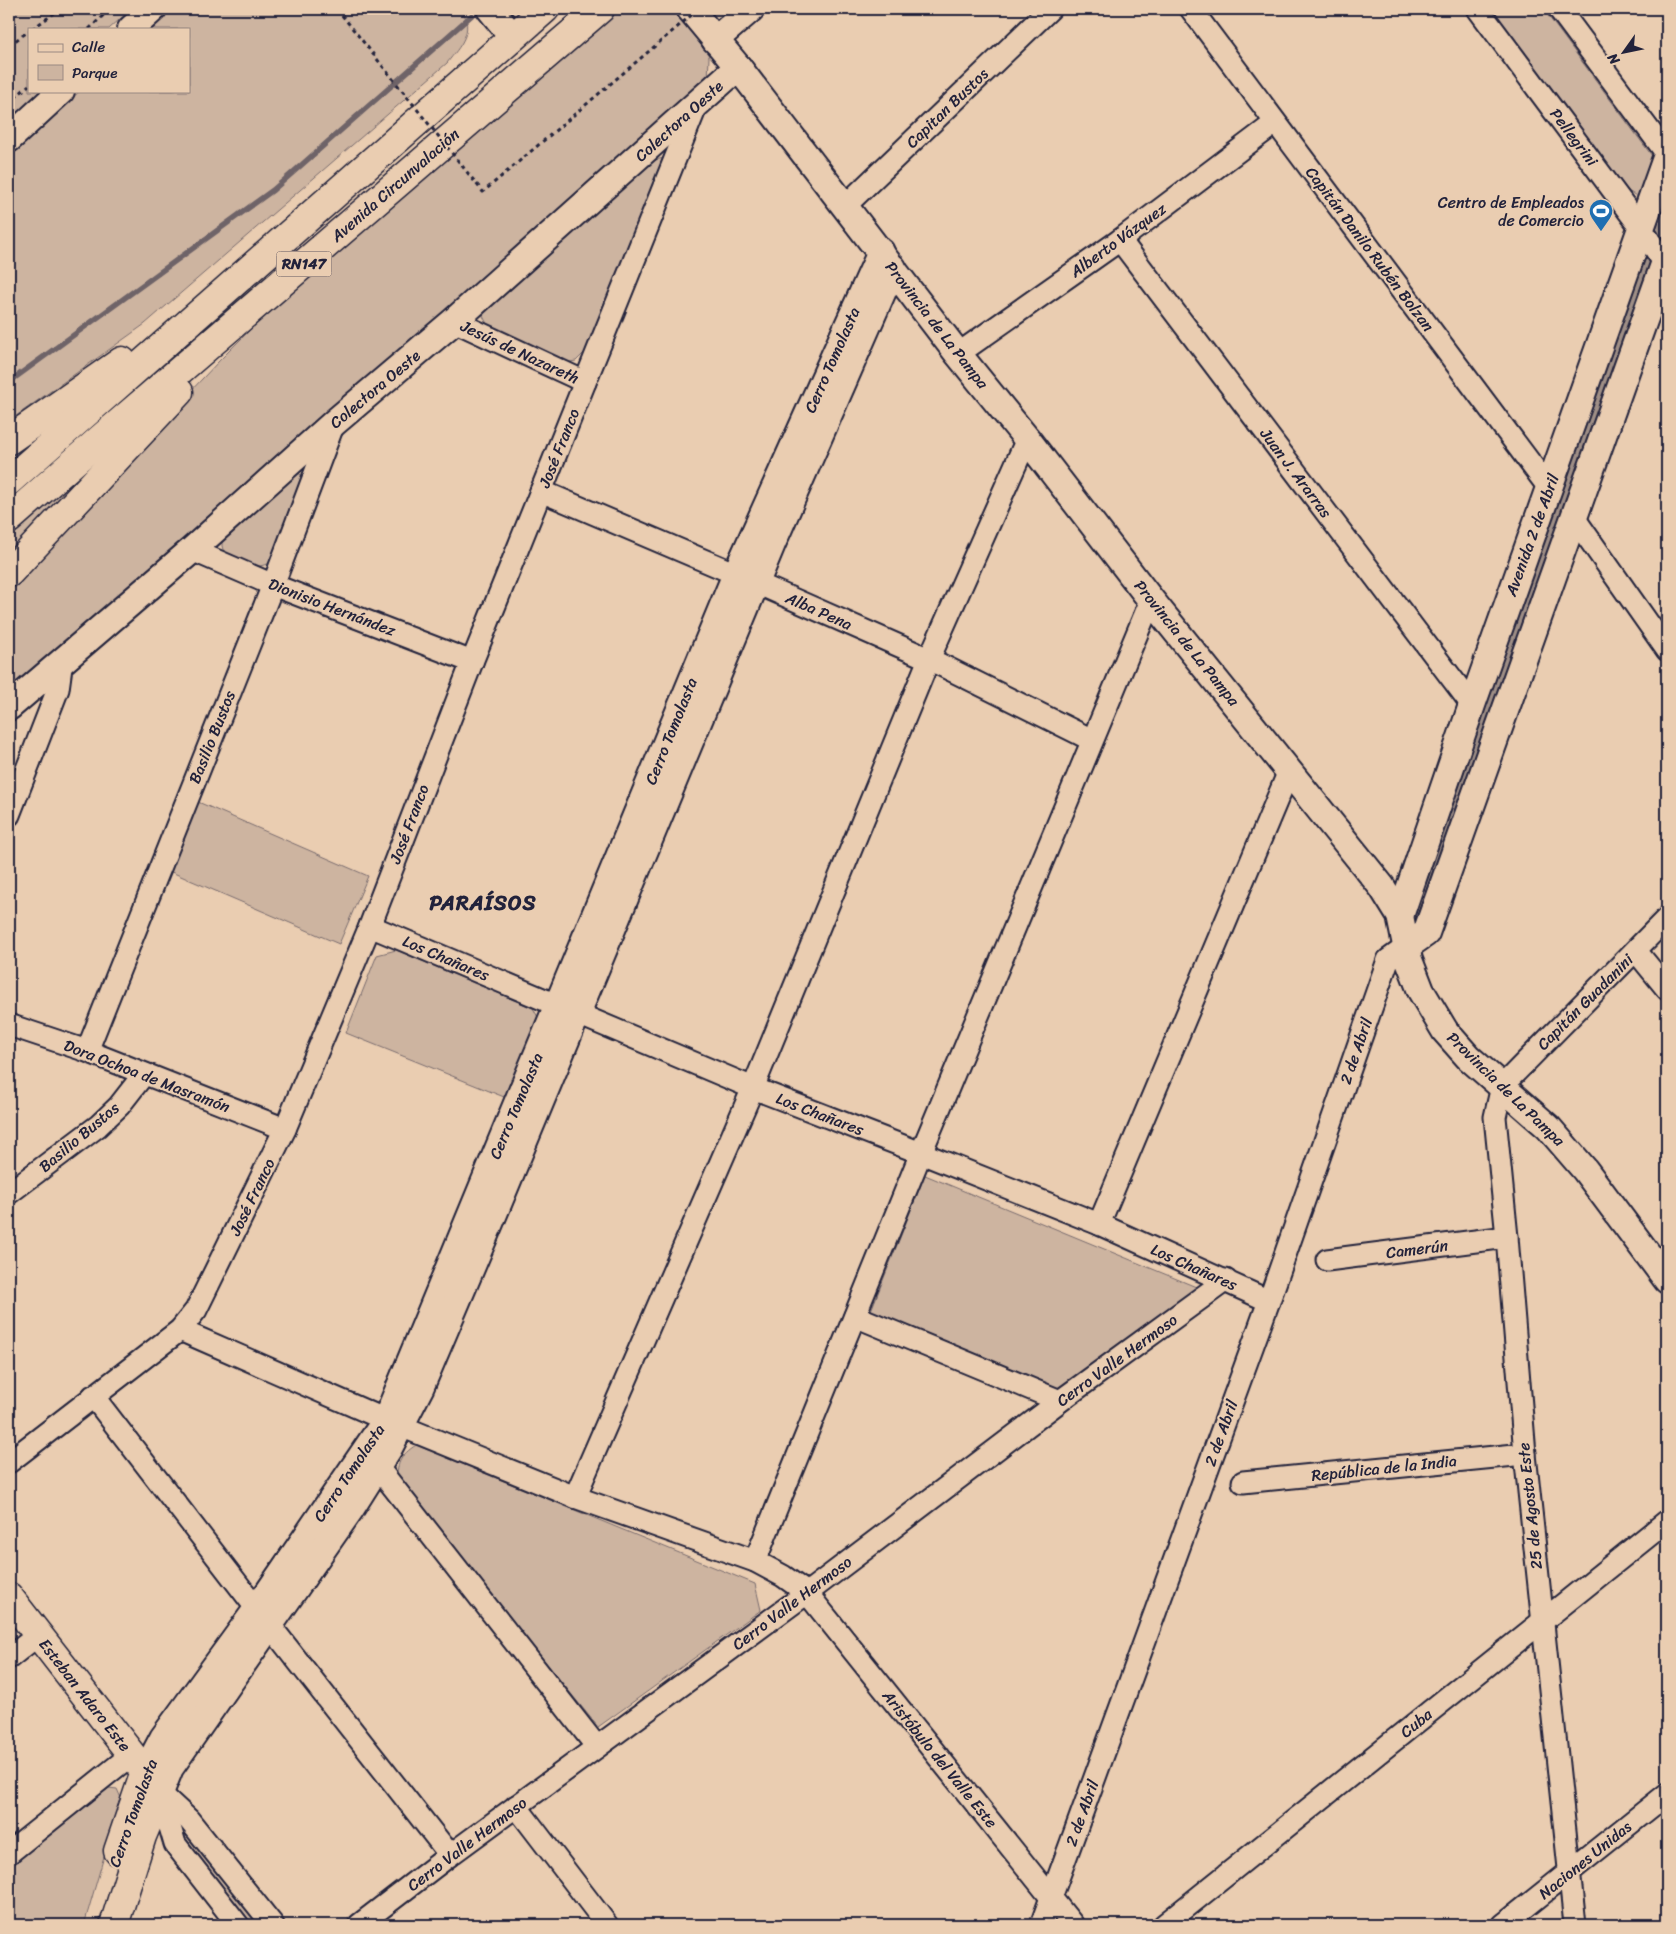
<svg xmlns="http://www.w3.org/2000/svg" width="1676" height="1934" font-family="Sriracha,sans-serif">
  <rect width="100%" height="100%" fill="#eacdb1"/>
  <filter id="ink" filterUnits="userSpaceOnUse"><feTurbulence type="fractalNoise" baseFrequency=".02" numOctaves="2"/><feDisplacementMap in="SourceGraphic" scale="10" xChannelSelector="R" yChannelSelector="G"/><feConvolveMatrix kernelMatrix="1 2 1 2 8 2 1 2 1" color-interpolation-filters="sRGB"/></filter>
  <g filter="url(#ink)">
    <g fill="#cdb4a0" stroke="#786b6e">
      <polygon points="9,9 131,9 109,29 29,29 29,91 41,91 9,121"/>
      <path d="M173 9H462C474 32 461 45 447 63L145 324 9 421V155L80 91H189V29H150Z"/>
      <polygon points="623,9 682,9 701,35 709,57 708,80 689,102 9,695 9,584 219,361 265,315 421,178 612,15"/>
      <polygon points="1491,9 1543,9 1655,160 1644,192 1638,197 1628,191"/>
      <polygon points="664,158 668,165 586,351 576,361 564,363 488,326 483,316 487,307 655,160"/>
      <polygon points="1667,184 1667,230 1664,240 1652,225"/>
      <polygon points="1642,253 1654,269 1423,927 1408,922"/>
      <polygon points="89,463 90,478 9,562 9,535"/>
      <polygon points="297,472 305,478 274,557 268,564 256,567 224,553 222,546 222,539"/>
      <polygon points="198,802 368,876 339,944 169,871"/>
      <polygon points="396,950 533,1008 540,1021 509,1099 346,1033 377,955"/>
      <polygon points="925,1175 1201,1289 1062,1393 870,1313"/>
      <path d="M416 1445 755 1584 761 1610 598 1727 397 1479C397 1462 401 1455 416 1445Z"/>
      <polygon points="109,1788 117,1789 121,1798 84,1925 9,1925 9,1867"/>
      <polygon points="183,1825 261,1925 251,1925 182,1837"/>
    </g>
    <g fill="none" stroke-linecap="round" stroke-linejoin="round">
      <polyline stroke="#6e6368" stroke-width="5.5" points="9,382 273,190 472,15"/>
      <g stroke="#a08f86" stroke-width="20">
        <polyline points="1658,231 1667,208"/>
        <polyline points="1412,925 1646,268"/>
      </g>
      <defs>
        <g id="minor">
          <polyline points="1191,9 1549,488"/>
          <polyline points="1478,9 1641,228 1667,267"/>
          <polyline points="1559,9 1667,154"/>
          <polyline points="844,207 1050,9"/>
          <polyline points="1120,240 1472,705"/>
          <polyline points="454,321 585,382"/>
          <polyline points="958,354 1120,240 1275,123"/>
          <polyline points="541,491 736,574 929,659 1092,740"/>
          <polyline points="1575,519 1667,650"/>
          <polyline points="192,550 273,585 472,662"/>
          <polyline points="9,815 58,689 62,660"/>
          <polyline points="370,926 753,1088 921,1153 1099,1224 1269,1301"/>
          <polyline points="1636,951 1667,989"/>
          <polyline points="9,1025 87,1051 285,1129"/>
          <polyline points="87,1051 273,585 334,423"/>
          <polyline points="9,1193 98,1126 119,1106 144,1074"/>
          <polyline points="1099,1224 1289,771"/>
          <polyline points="1327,1260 1507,1237"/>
          <polyline points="855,1316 1060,1401"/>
          <polyline points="180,1330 386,1420 575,1497 755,1561 783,1576 807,1593 1073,1925"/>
          <polyline points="93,1396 257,1609 450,1855"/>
          <polyline points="369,1456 597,1747"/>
          <polyline points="9,1462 180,1330 196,1310 285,1129 370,926 472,662 696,107"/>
          <polyline points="1243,1482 1525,1454"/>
          <polyline points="575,1497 753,1088 929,659 1027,439"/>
          <polyline points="755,1561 921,1153 1151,600"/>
          <polyline points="9,1658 38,1635"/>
          <polyline points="160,1793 189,1820 273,1925"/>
          <polyline points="160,1793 175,1844 238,1925"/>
          <polyline points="516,1806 607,1925"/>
          <polyline points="9,1853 131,1755"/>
          <polyline points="359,1925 450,1855 807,1593 1060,1401 1226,1280"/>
          <polyline points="1041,1925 1269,1301 1388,960 1406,947"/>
          <polyline points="1164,1925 1667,1521"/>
          <polyline points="1503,1925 1667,1794"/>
          <polyline points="1575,1925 1525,1454 1507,1237 1495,1117 1502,1086 1667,918"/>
        </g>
        <g id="tertiary">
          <polyline points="490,9 513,37"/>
          <polyline points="690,9 738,67 958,354 1027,439 1151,600 1382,887 1400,916 1409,960 1421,991 1445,1031 1468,1057 1548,1127 1585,1170 1667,1280"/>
          <polyline points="131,29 153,9"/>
          <polyline points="715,40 751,9"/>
          <polyline points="9,139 61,91"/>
          <polyline points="9,707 192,550 335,422 454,321 738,67"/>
          <polyline points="1400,916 1472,705 1667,155"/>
          <polyline points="1406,947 1426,933 1667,256"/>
          <polyline points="145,1772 163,1738 257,1609 386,1420 736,574 881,252"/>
          <polyline points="160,1793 170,1768 350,1510 389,1448 421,1386 488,1228 772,544 893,268"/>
        </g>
        <g id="secondary">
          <polyline points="9,1597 145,1772 160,1793 142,1836 114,1925"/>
          <polyline points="118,1851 145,1772"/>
        </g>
        <g id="trunk">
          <polyline points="9,440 122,361"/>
          <polyline points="9,481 545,9"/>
          <polyline points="9,519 100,439 600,9"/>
          <polyline points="9,573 179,392"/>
        </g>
      </defs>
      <use href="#minor" stroke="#22223b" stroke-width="25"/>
      <use href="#tertiary" stroke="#22223b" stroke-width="30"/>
      <use href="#secondary" stroke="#22223b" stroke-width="31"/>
      <use href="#trunk" stroke="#22223b" stroke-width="31"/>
      <g stroke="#22223b" stroke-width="3" stroke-dasharray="4 4" stroke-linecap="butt">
        <polyline points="32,29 60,9"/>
        <polyline points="89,29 110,9"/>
        <polyline points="9,45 29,31"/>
        <polyline points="9,103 29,85"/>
      </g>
      <use href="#minor" stroke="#eacdb1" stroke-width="21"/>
      <use href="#tertiary" stroke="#eacdb1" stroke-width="26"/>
      <use href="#secondary" stroke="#eacdb1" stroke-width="28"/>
      <use href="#trunk" stroke="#eacdb1" stroke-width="28"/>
      <polyline stroke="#22223b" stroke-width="3" stroke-dasharray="4 4" stroke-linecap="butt" points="337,9 483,192 694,13"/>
    </g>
  </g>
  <defs>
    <symbol id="stadium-pin" viewBox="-11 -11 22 30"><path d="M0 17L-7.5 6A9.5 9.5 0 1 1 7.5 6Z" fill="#1f6fb2" stroke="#eacdb1"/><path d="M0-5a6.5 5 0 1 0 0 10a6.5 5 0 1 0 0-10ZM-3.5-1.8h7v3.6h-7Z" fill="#fff"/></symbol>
  </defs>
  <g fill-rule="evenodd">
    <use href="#stadium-pin" x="1587" y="197" width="28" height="38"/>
  </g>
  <g text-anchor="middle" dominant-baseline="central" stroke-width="4" stroke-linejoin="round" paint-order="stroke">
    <rect fill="#eacdb1" stroke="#5e555e" stroke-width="1" x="276.5" y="251.5" width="55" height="25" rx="4"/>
    <g font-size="15" font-weight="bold" fill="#22223b">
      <text x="304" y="264">RN147</text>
    </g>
    <g font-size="16" fill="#22223b" stroke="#eacdb1">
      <text transform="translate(947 108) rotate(-44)">Capitan Bustos</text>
      <text transform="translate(679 121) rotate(-42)">Colectora Oeste</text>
      <text transform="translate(1574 137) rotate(53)">Pellegrini</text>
      <text transform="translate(395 185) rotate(-41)">Avenida Circunvalación</text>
      <text transform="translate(1118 240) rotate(-36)">Alberto Vázquez</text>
      <text transform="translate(1370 249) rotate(53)">Capitán Danilo Rubén Bolzan</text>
      <text transform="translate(937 325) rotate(52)">Provincia de La Pampa</text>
      <text transform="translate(520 352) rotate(25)">Jesús de Nazareth</text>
      <text transform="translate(832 360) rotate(-66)">Cerro Tomolasta</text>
      <text transform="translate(375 389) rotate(-40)">Colectora Oeste</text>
      <text transform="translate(559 448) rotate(-68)">José Franco</text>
      <text transform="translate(1296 473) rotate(53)">Juan J. Ararras</text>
      <text transform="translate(1532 535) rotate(-70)">Avenida 2 de Abril</text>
      <text transform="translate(332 607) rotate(21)">Dionisio Hernández</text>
      <text transform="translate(819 611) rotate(24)">Alba Pena</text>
      <text transform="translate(1187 643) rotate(51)">Provincia de La Pampa</text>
      <text transform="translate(671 731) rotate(-68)">Cerro Tomolasta</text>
      <text transform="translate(212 737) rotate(-68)">Basilio Bustos</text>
      <text transform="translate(409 824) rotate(-69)">José Franco</text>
      <text transform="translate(446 958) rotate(23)">Los Chañares</text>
      <text transform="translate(1585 1002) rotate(-45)">Capitán Guadanini</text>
      <text transform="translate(1356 1051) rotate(-71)">2 de Abril</text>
      <text transform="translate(147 1076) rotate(21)">Dora Ochoa de Masramón</text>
      <text transform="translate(1506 1089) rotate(44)">Provincia de La Pampa</text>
      <text transform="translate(516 1106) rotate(-67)">Cerro Tomolasta</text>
      <text transform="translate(820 1114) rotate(21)">Los Chañares</text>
      <text transform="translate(79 1137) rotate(-40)">Basilio Bustos</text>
      <text transform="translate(252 1197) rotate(-64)">José Franco</text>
      <text transform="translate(1417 1249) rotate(-7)">Camerún</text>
      <text transform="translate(1194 1267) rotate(24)">Los Chañares</text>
      <text transform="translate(1117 1360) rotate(-36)">Cerro Valle Hermoso</text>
      <text transform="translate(1221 1433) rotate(-70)">2 de Abril</text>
      <text transform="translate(1384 1468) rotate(-6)">República de la India</text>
      <text transform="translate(349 1473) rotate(-56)">Cerro Tomolasta</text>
      <text transform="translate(1530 1506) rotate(-96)">25 de Agosto Este</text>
      <text transform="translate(792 1603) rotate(-37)">Cerro Valle Hermoso</text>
      <text transform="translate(85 1695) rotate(52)">Esteban Adaro Este</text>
      <text transform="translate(1416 1723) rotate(-39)">Cuba</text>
      <text transform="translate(940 1759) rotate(51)">Aristóbulo del Valle Este</text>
      <text transform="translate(133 1813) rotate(-70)">Cerro Tomolasta</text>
      <text transform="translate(1082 1813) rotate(-70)">2 de Abril</text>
      <text transform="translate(467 1844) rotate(-37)">Cerro Valle Hermoso</text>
      <text transform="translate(1585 1860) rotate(-39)">Naciones Unidas</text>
    </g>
    <g font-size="16" fill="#22223b" stroke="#eacdb1" text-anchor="end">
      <text x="1584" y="202">Centro de Empleados<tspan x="1584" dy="18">de Comercio</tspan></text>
    </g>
    <g font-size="21" font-weight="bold" letter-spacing="1" fill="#22223b" stroke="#eacdb1">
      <text x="483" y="903">PARAÍSOS</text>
    </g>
  </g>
  <rect width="1676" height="1934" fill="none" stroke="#eacdb1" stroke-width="30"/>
  <rect x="15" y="15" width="1646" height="1904" fill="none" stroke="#22223b" stroke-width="2" filter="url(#ink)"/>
  <rect x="28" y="28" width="162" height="65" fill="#eacdb1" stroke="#9a8982"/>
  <rect x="38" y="44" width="25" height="8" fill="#eacdb1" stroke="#9a8982"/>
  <text x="72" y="52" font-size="15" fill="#22223b">Calle</text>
  <rect x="38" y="65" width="25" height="15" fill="#cdb4a0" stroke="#9a8982"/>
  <text x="72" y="78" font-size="15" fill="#22223b">Parque</text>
  <g transform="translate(1624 52) rotate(237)" stroke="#eacdb1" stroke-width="4" paint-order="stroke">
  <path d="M0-4L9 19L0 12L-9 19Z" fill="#22223b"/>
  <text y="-8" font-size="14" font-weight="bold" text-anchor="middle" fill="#22223b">N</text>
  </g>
</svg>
